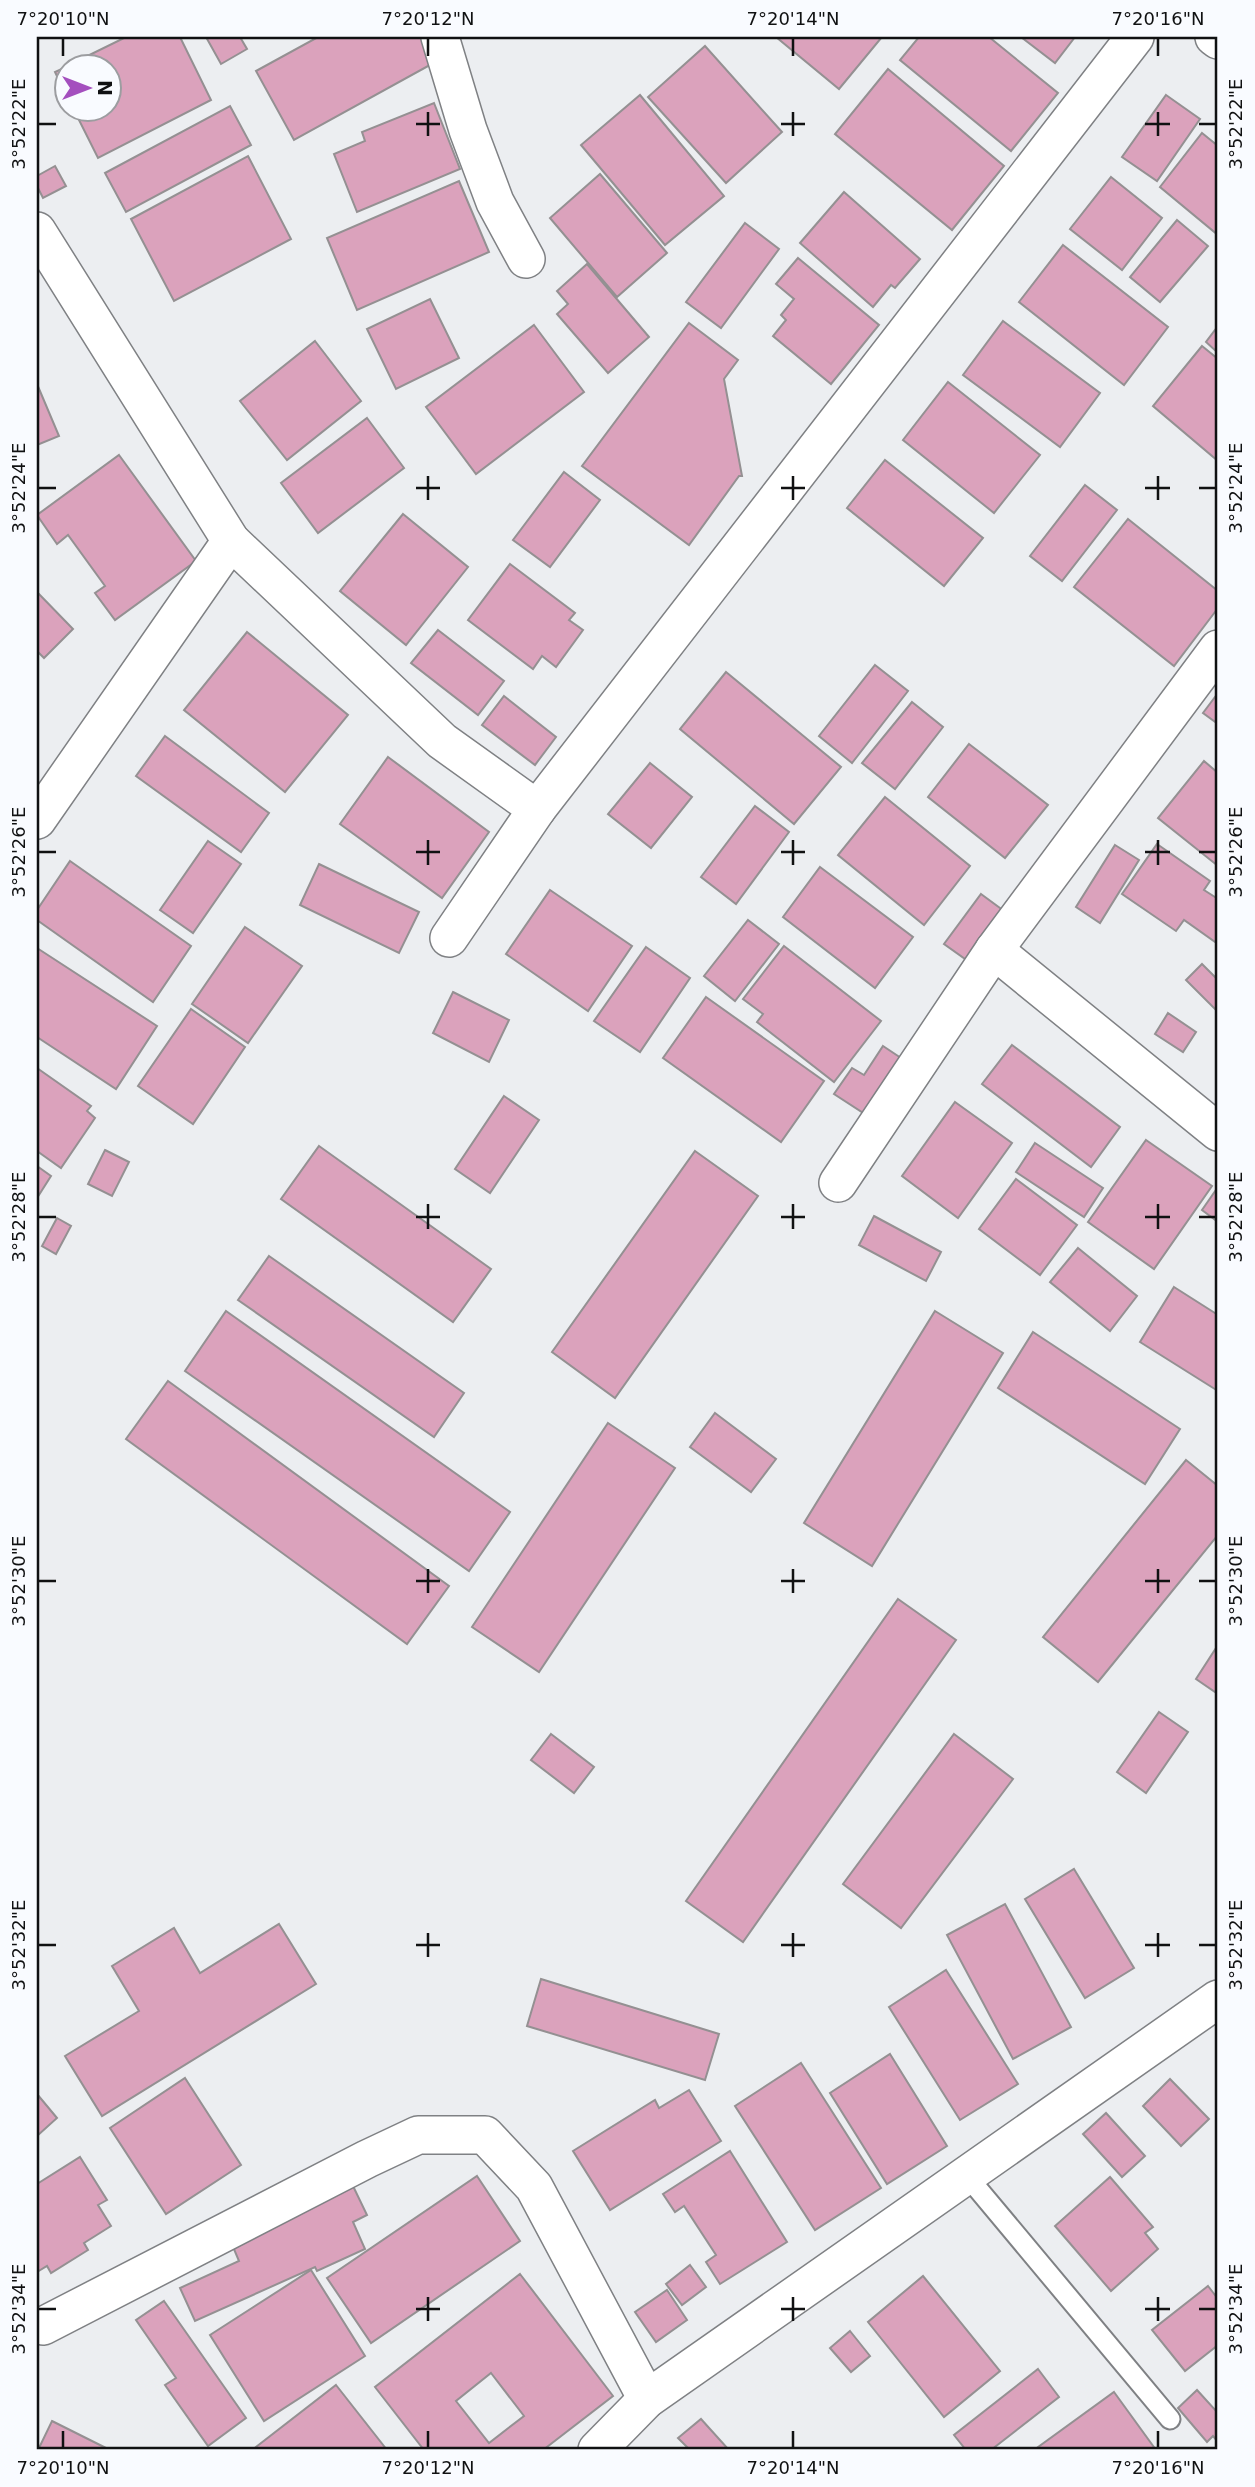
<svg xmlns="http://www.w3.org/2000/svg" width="1255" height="2487" font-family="'DejaVu Sans',sans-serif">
  <rect width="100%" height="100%" fill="#eceef1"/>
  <g fill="#dba2bc" stroke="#949092" stroke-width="2" fill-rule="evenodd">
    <polygon points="126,37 180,37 211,100 98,158 73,108 108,108 108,66 67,66"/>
    <polygon points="206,37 240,37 247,49 221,64"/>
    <polygon points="318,37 427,37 439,60 294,140 256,71"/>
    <polygon points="776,37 882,37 839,89"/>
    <polygon points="919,37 989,37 1058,93 1011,151 900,60"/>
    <polygon points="1021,37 1075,37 1055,63"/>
    <polygon points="705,46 782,132 726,183 648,97"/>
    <polygon points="66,67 66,95 55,72"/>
    <polygon points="888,69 1004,166 952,230 835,134"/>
    <polygon points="640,95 724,196 665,245 581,145"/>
    <polygon points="1166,95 1200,119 1157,181 1122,157"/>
    <polygon points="434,103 460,169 357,212 334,154 365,141 362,132"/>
    <polygon points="230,106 251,145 126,212 105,173"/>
    <polygon points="1202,133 1218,146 1218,235 1160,187"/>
    <polygon points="248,156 291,239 174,301 131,219"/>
    <polygon points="55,166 66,186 43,198 37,186 37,176"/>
    <polygon points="600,174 667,253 617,297 550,218"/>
    <polygon points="1111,177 1162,218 1122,270 1070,229"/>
    <polygon points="459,181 489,252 357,310 327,238"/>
    <polygon points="844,192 920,259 895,288 891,285 873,307 800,243"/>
    <polygon points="1177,220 1208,246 1160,302 1130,277"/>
    <polygon points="745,223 779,249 721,328 686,302"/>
    <polygon points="1063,245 1168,327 1124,385 1019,302"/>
    <polygon points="798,258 879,325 831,384 773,336 786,320 781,315 794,299 776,284"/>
    <polygon points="587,264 649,337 608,373 557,314 568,304 557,291"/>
    <polygon points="430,299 459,358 396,389 367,329"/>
    <polygon points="1003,321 1100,393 1060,447 963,375"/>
    <polygon points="689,323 738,360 724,379 742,476 739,476 689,545 582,466"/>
    <polygon points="534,325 584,392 476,474 426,407"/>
    <polygon points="1218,326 1218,353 1206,342"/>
    <polygon points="315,341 361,401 287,460 240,401"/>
    <polygon points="1202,346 1218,359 1218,461 1153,406"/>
    <polygon points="948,382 1040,455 994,513 903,440"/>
    <polygon points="37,384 59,436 37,445"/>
    <polygon points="367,418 404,468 318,533 281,483"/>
    <polygon points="119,455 196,561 115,620 95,593 105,586 68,535 57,544 37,515"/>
    <polygon points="885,460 983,538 944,586 847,508"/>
    <polygon points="564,472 600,500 550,567 513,540"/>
    <polygon points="1085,485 1117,510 1062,581 1030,556"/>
    <polygon points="403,514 468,567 406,645 340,591"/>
    <polygon points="1128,519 1218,591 1218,608 1174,666 1074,587"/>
    <polygon points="510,564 575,613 569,620 583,630 556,667 542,656 533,669 468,620"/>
    <polygon points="37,592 73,629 44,658 37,651"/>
    <polygon points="438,630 504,681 478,715 411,663"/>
    <polygon points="247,632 348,715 285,792 184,710"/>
    <polygon points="875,665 908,691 852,763 819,736"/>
    <polygon points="726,672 841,767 794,824 680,729"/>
    <polygon points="1218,693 1218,724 1203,713"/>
    <polygon points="504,696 556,737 535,765 482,725"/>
    <polygon points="912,702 943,727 895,789 862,763"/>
    <polygon points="165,736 269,813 241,852 136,776"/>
    <polygon points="969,744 1048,805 1005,858 928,797"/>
    <polygon points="388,757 489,832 442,898 340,824"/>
    <polygon points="1204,761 1218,773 1218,866 1158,818"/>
    <polygon points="650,763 692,797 651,848 608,814"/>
    <polygon points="885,797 970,866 924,925 838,855"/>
    <polygon points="755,806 789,832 736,904 701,877"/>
    <polygon points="208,841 241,864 193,933 160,910"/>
    <polygon points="1157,844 1210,881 1204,890 1218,899 1218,944 1184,920 1176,931 1122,894"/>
    <polygon points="1115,845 1139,860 1100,923 1076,907"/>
    <polygon points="70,861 191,946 153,1002 37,920 37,910"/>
    <polygon points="319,864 419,912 399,953 300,905"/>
    <polygon points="820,867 913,937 875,988 783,917"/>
    <polygon points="550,890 632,946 588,1011 506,954"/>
    <polygon points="981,894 1004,911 968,961 944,944"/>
    <polygon points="748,920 779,944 735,1001 704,976"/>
    <polygon points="245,927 302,966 248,1043 192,1004"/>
    <polygon points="784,946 881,1021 834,1082 757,1022 763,1014 743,999"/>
    <polygon points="646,947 690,978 640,1052 594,1021"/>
    <polygon points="37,948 157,1026 116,1089 37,1037"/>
    <polygon points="1202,964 1218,980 1218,1005 1215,1009 1186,980"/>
    <polygon points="453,992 509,1020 489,1062 433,1033"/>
    <polygon points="706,997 824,1081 781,1142 663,1058"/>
    <polygon points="191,1009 245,1047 193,1124 138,1086"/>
    <polygon points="1168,1013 1196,1032 1183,1052 1155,1034"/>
    <polygon points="1012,1045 1120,1127 1091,1167 982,1084"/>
    <polygon points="883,1046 904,1060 868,1116 834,1094 852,1068 864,1075"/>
    <polygon points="37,1068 91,1106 87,1111 95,1118 61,1168 37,1151"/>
    <polygon points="504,1096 539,1120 490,1193 455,1169"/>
    <polygon points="955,1102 1012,1143 958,1218 902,1176"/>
    <polygon points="1146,1140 1212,1186 1154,1269 1088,1222"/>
    <polygon points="1035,1143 1103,1188 1084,1217 1016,1172"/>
    <polygon points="319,1146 491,1269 453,1322 281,1199"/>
    <polygon points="105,1150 129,1162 112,1196 88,1184"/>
    <polygon points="695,1151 758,1196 615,1398 552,1352"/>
    <polygon points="37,1166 51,1176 37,1198"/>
    <polygon points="1016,1179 1077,1225 1040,1275 979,1229"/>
    <polygon points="1218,1187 1218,1222 1202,1210"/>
    <polygon points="874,1216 941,1252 926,1281 859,1245"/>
    <polygon points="57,1218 71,1226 56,1254 42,1246"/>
    <polygon points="1078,1248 1137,1296 1110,1331 1050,1282"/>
    <polygon points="269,1256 464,1393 434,1437 238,1300"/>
    <polygon points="1174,1287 1218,1315 1218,1391 1140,1342"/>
    <polygon points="226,1311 510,1512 469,1571 185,1371"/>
    <polygon points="935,1311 1003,1353 872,1566 804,1523"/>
    <polygon points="1033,1332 1180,1429 1145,1484 998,1388"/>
    <polygon points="168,1381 449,1586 407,1644 126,1439"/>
    <polygon points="715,1413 776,1459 751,1492 690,1447"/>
    <polygon points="608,1423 675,1468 539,1672 472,1627"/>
    <polygon points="1186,1460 1218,1486 1218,1535 1098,1682 1043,1637"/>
    <polygon points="898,1599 956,1640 743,1942 686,1901"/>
    <polygon points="1218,1645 1218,1694 1196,1679"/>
    <polygon points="1159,1712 1188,1732 1146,1793 1117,1772"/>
    <polygon points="551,1734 594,1767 574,1793 531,1760"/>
    <polygon points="954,1734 1013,1779 901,1928 843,1884"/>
    <polygon points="1074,1869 1134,1968 1085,1998 1025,1899"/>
    <polygon points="1005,1904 1071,2027 1013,2059 947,1935"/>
    <polygon points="279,1924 316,1984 102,2116 65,2056 139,2011 112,1966 174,1928 200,1973"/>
    <polygon points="946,1970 1018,2084 960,2120 889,2007"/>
    <polygon points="541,1979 719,2034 705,2080 527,2026"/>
    <polygon points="890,2054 947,2146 887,2184 830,2093"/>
    <polygon points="801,2063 881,2188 815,2230 735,2106"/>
    <polygon points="185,2078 241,2165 166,2214 110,2128"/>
    <polygon points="1170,2079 1209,2119 1181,2146 1143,2106"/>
    <polygon points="689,2090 721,2141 610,2210 573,2151 655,2100 659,2108"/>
    <polygon points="37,2094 57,2118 37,2136"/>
    <polygon points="1106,2113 1145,2156 1122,2177 1083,2134"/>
    <polygon points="730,2151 787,2242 720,2284 706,2262 716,2255 684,2206 675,2212 663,2194"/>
    <polygon points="80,2157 107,2200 98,2205 111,2226 84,2243 88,2250 51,2273 47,2266 37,2272 37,2184"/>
    <polygon points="477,2176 520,2241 371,2343 327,2278"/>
    <polygon points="1110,2177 1153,2227 1145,2233 1158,2249 1111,2291 1055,2226"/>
    <polygon points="353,2186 367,2215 353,2222 365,2249 317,2271 315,2267 195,2321 180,2288 239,2261 231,2242"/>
    <polygon points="690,2265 706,2287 682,2305 666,2284"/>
    <polygon points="311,2270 365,2356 264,2421 210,2335"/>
    <path d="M520 2274 613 2396 543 2450H424L375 2387ZM491 2373 524 2416 489 2443 456 2401Z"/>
    <polygon points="923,2276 1000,2371 944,2417 868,2322"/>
    <polygon points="1208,2286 1218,2299 1218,2345 1185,2371 1152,2330"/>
    <polygon points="667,2290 687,2320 656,2342 635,2312"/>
    <polygon points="164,2301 246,2418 208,2446 165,2385 176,2378 136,2320"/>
    <polygon points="850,2331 870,2356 851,2372 830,2348"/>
    <polygon points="1038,2369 1059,2397 991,2450 966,2450 954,2435"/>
    <polygon points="336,2385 387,2450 252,2450"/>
    <polygon points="1197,2390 1216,2411 1218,2408 1218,2442 1213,2436 1207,2442 1178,2408"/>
    <polygon points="1114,2392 1156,2450 1034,2450"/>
    <polygon points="701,2419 729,2450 690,2450 678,2438"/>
    <polygon points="52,2421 110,2450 38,2450"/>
  </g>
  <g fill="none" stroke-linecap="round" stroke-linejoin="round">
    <defs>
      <polyline id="lane" points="967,2176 1170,2419"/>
      <g id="street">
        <polyline points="440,37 468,130 495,202 526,259"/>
        <polyline points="1214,37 1218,40"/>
        <polyline points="37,231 231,541 442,741 537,809"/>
        <polyline points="37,820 231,541"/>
        <polyline points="449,938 537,809 1135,37"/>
        <polyline points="994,950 1218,1132"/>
        <polyline points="838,1183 994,950 1218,649"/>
        <polyline points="43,2326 367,2159 418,2135 485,2135 534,2187 647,2399"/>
        <polyline points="597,2450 647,2399 1218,1999"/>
      </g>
    </defs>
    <use href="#lane" stroke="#7f8184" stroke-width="23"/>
    <use href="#street" stroke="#7f8184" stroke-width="40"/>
    <use href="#lane" stroke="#fff" stroke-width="19"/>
    <use href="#street" stroke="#fff" stroke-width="37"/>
  </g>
  <path fill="none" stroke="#101112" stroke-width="2.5" d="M63 38V56M428 38V56M793 38V56M1158 38V56M428 112V136M793 112V136M1158 112V136M38 124H56M416 124H440M781 124H805M1145 124H1170M1199 124H1216M428 476V500M793 476V500M1158 476V500M38 488H56M416 488H440M781 488H805M1145 488H1170M1199 488H1216M428 840V865M793 840V865M1158 840V865M38 852H56M416 852H440M781 852H805M1145 852H1170M1199 852H1216M428 1204V1229M793 1204V1229M1158 1204V1229M38 1217H56M416 1217H440M781 1217H805M1145 1217H1170M1199 1217H1216M428 1569V1593M793 1569V1593M1158 1569V1593M38 1581H56M416 1581H440M781 1581H805M1145 1581H1170M1199 1581H1216M428 1933V1957M793 1933V1957M1158 1933V1957M38 1945H56M416 1945H440M781 1945H805M1145 1945H1170M1199 1945H1216M428 2297V2321M793 2297V2321M1158 2297V2321M38 2309H56M416 2309H440M781 2309H805M1145 2309H1170M1199 2309H1216M63 2431V2448M428 2431V2448M793 2431V2448M1158 2431V2448"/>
  <rect width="1255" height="2487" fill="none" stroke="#f9fbff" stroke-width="77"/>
  <g transform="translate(88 88) rotate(90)"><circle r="33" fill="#f9fbff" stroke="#9c9da0" stroke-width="2"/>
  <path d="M0-5L12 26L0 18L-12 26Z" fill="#a44fbe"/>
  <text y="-10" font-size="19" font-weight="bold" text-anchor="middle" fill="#101112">N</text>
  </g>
  <rect x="38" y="38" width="1178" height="2410" fill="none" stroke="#101112" stroke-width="2.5"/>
  <g font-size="18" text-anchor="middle" fill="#101112">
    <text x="63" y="25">7°20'10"N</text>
    <text x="428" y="25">7°20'12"N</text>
    <text x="793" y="25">7°20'14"N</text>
    <text x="1158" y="25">7°20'16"N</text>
    <text transform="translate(19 124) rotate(-90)" y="6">3°52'22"E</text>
    <text transform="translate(1236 124) rotate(-90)" y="6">3°52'22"E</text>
    <text transform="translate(19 488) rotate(-90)" y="6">3°52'24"E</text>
    <text transform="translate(1236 488) rotate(-90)" y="6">3°52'24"E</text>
    <text transform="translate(19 852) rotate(-90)" y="6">3°52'26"E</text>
    <text transform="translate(1236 852) rotate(-90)" y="6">3°52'26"E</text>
    <text transform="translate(1236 1217) rotate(-90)" y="6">3°52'28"E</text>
    <text transform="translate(19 1217) rotate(-90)" y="6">3°52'28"E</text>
    <text transform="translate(1236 1581) rotate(-90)" y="6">3°52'30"E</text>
    <text transform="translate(19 1581) rotate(-90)" y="6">3°52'30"E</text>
    <text transform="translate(1236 1945) rotate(-90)" y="6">3°52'32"E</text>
    <text transform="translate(19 1945) rotate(-90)" y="6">3°52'32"E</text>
    <text transform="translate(19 2309) rotate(-90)" y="6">3°52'34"E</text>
    <text transform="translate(1236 2309) rotate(-90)" y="6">3°52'34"E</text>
    <text x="63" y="2474">7°20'10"N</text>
    <text x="428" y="2474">7°20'12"N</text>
    <text x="793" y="2474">7°20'14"N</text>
    <text x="1158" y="2474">7°20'16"N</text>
  </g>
</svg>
